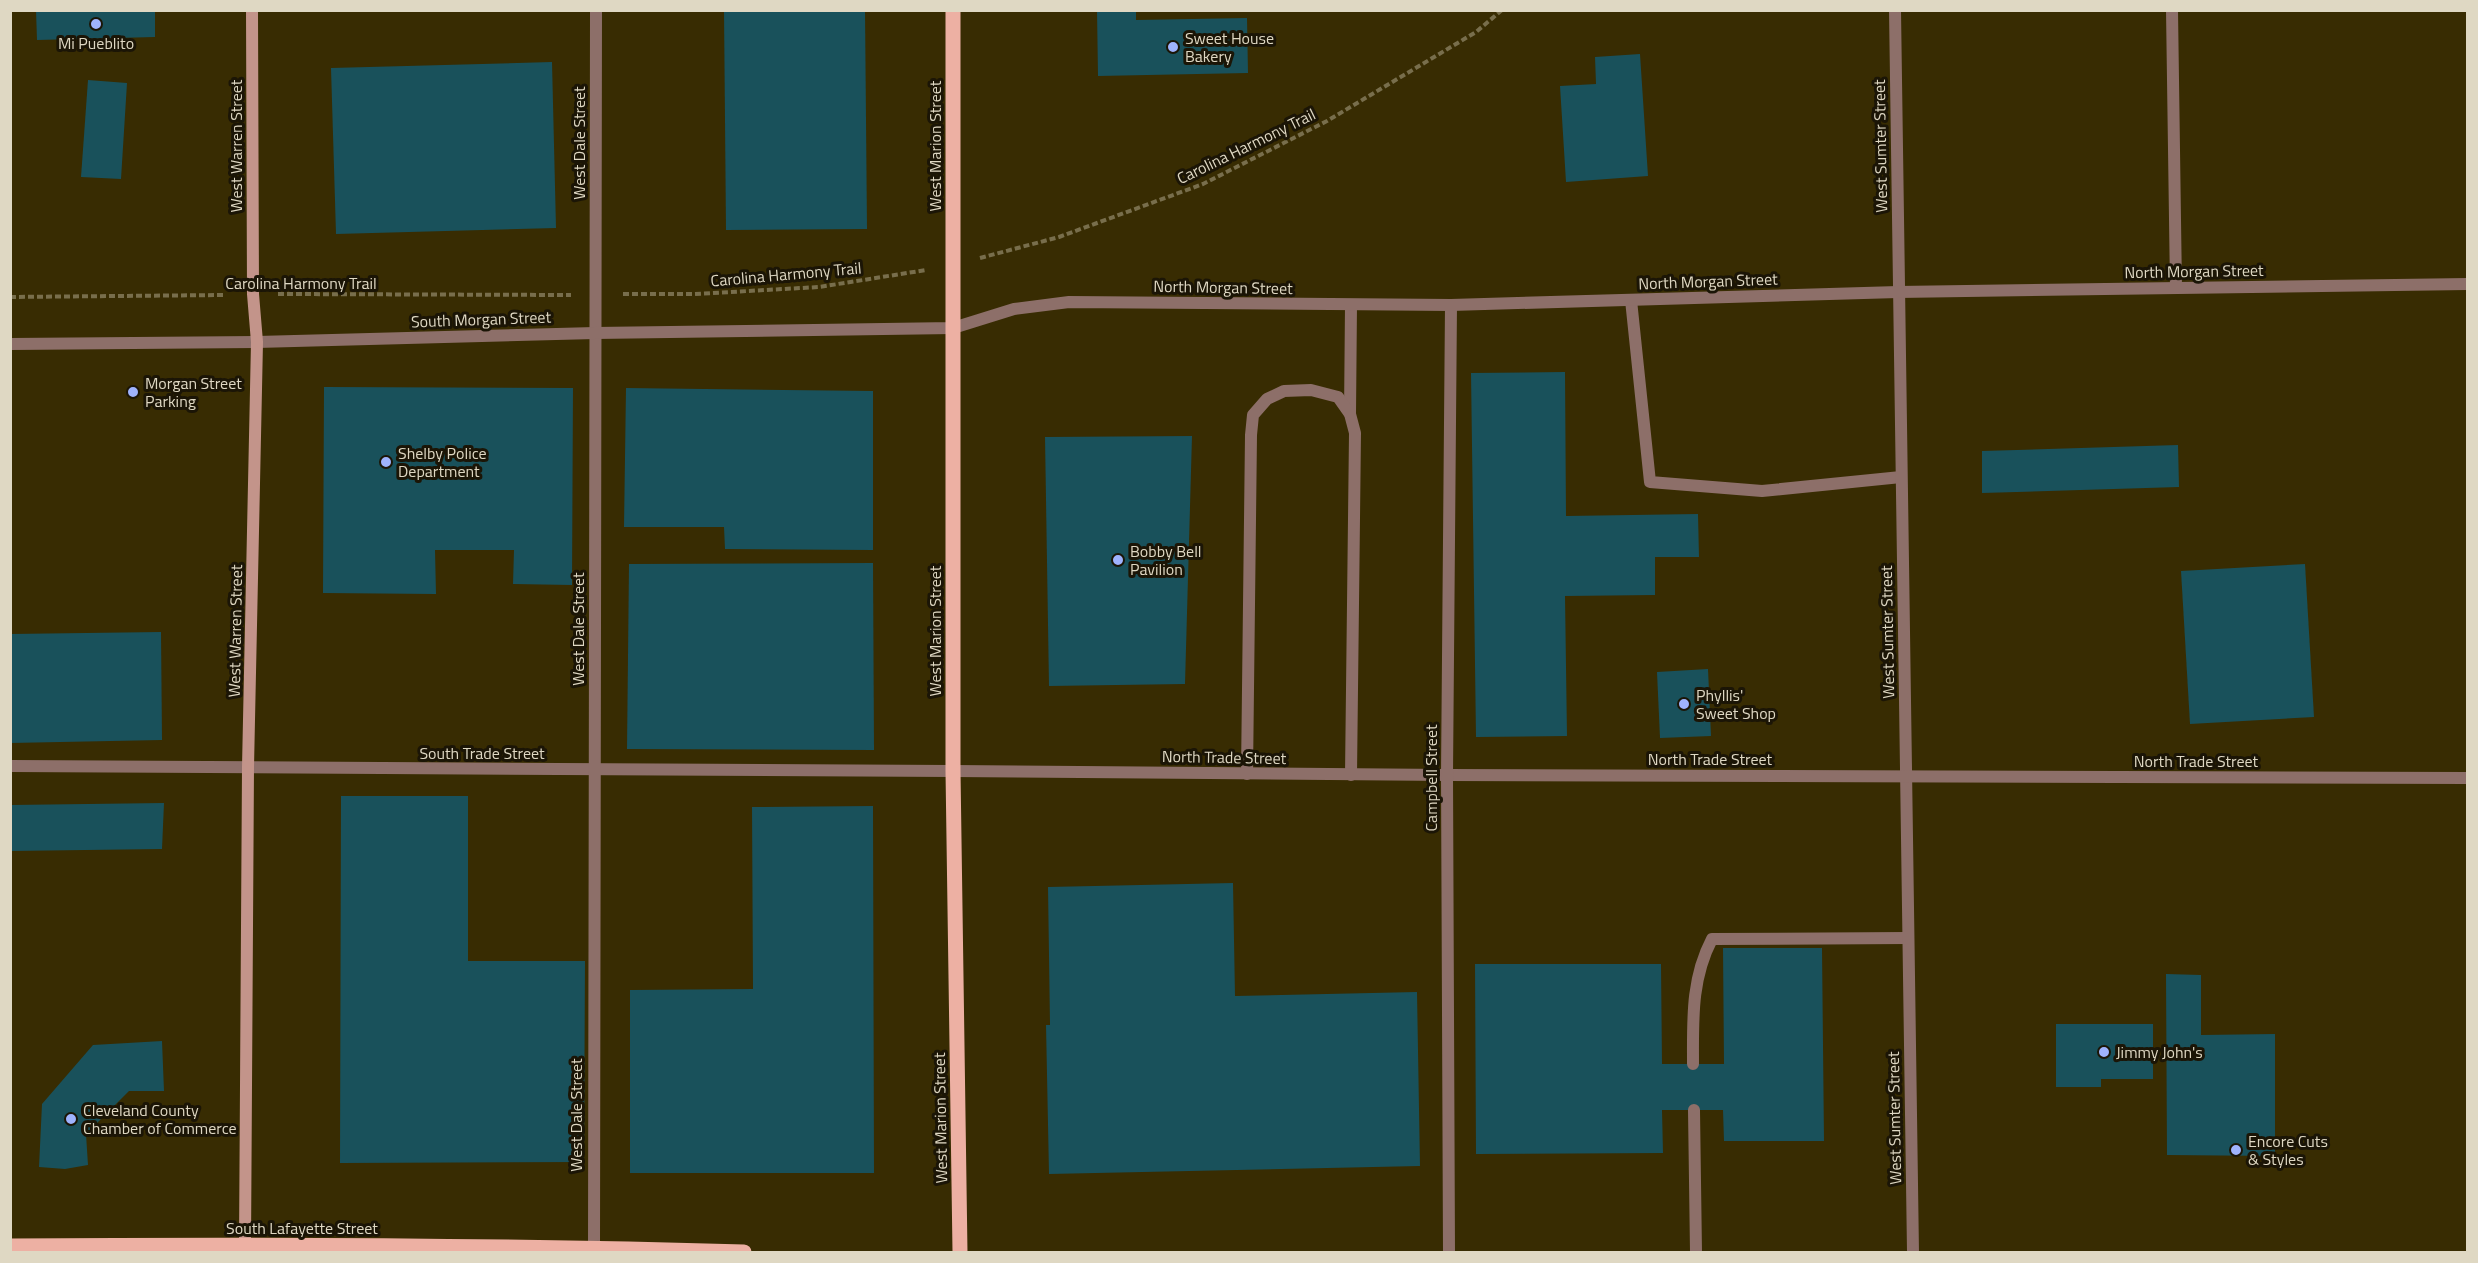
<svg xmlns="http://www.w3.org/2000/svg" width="2478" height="1263" font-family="'Titillium Web',sans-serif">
  <rect width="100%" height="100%" fill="#382c02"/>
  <g fill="#19515b">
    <polygon points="36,10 155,10 155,37 37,40"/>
    <polygon points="724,10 865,10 867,229 726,230"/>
    <polygon points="1097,10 1136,10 1136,20 1247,18 1248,73 1098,76"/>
    <polygon points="1640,54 1648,176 1566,182 1560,86 1596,84 1595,57"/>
    <polygon points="552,62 556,228 336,234 331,68"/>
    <polygon points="88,80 127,83 121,179 81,177"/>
    <polygon points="1565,372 1566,516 1698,514 1699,557 1655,557 1655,595 1565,596 1567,736 1476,737 1471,373"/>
    <polygon points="324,387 573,388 572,585 513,584 514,550 435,550 436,594 323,593"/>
    <polygon points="626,388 873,391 873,550 725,549 724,527 624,527"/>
    <polygon points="1192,436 1185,684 1049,686 1045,437"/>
    <polygon points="2178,445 2179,487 1982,493 1982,451"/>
    <polygon points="873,563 874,750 627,749 629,564"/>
    <polygon points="2305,564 2314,717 2190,724 2181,571"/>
    <polygon points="161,632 162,740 10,743 10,634"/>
    <polygon points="1708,669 1711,736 1660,738 1657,672"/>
    <polygon points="341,796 468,796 468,961 585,961 584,1162 340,1163"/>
    <polygon points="164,803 162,849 10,851 10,805"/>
    <polygon points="873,806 874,1173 630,1173 630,990 753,989 752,807"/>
    <polygon points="1233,883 1235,996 1417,992 1420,1166 1049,1174 1046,1025 1050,1025 1048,887"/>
    <polygon points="1723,948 1822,948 1824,1141 1724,1141 1723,1110 1662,1110 1663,1153 1476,1154 1475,964 1661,964 1662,1064 1724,1064"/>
    <polygon points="2166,974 2201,975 2201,1035 2275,1034 2275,1156 2167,1155"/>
    <polygon points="2056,1024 2153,1024 2153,1079 2101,1079 2101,1087 2056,1087"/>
    <polygon points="162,1041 164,1091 129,1091 86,1134 88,1165 65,1169 39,1167 42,1104 93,1045"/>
  </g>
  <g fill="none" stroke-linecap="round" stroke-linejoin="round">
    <g stroke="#786e4c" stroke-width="4" stroke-dasharray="6 3" stroke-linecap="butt">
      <polyline points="980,258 1059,237 1203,184 1327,121 1476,32 1502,10"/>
      <polyline points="278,294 571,295"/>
      <polyline points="623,294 695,294 819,287 926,270"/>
      <polyline points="10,297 226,295"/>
    </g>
    <g stroke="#8d6f69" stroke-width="12">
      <polyline points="1631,300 1650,482 1762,491 1901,477"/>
      <polyline points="1350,414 1351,305"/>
      <polyline points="10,766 953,771"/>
      <polyline points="1247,774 1251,435 1253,415 1267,399 1284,391 1311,390 1338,397 1350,414 1355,433 1351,775"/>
      <path d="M1693 1064C1693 1020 1691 979 1712 939L1908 938"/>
      <polyline points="1694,1110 1696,1252"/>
    </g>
    <g stroke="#8d6f69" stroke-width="12">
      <polyline points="1895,10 1913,1252"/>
      <polyline points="2172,10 2176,288"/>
      <polyline points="953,771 1447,775 2468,778"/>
      <polyline points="594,1248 596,10"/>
      <polyline points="1449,1252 1447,775 1451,305"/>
    </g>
    <polyline stroke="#8d6f69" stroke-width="12" points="10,344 257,342 595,333 953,328 1014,309 1069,302 1451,305 1898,292 2468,284"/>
    <polyline stroke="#c3948a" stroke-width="12" points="245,1245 248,767 257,342 253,294 252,10"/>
    <g stroke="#edb0a3" stroke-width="15">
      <polyline points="953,10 953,771 960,1252"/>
      <path d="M10 1246C255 1244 499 1245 744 1252"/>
    </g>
  </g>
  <g fill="#9fb3fd" stroke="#1b1506" stroke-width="2">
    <circle cx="96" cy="24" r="6"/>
    <circle cx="1173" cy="47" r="6"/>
    <circle cx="133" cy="392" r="6"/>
    <circle cx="386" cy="462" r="6"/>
    <circle cx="1118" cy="560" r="6"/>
    <circle cx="1684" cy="704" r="6"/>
    <circle cx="2104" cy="1052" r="6"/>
    <circle cx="71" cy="1119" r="6"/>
    <circle cx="2236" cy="1150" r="6"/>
  </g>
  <g text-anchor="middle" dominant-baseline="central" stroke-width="6" stroke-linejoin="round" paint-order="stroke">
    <g font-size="16" fill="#dfd8c3" stroke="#1b1506" text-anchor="start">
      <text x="1185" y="38">Sweet House<tspan x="1185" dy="18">Bakery</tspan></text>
      <text x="96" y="43" text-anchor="middle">Mi Pueblito</text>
      <text x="145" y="383">Morgan Street<tspan x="145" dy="18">Parking</tspan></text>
      <text x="398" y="453">Shelby Police<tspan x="398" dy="18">Department</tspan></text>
      <text x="1130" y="551">Bobby Bell<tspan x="1130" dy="18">Pavilion</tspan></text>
      <text x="1696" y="695">Phyllis'<tspan x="1696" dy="18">Sweet Shop</tspan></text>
      <text x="2116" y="1052">Jimmy John's</text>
      <text x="83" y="1110">Cleveland County<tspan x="83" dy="18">Chamber of Commerce</tspan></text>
      <text x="2248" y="1141">Encore Cuts<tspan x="2248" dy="18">&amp; Styles</tspan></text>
    </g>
    <g font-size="16" fill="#dfd8c3" stroke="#1b1506">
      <text transform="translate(579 143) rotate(-90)">West Dale Street</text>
      <text transform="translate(236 146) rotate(-90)">West Warren Street</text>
      <text transform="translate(935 146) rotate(-90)">West Marion Street</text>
      <text transform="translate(1246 146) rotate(-26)">Carolina Harmony Trail</text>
      <text transform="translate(1880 146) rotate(-91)">West Sumter Street</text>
      <text transform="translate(2194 271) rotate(-1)">North Morgan Street</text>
      <text transform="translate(786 274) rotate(-5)">Carolina Harmony Trail</text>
      <text transform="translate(1708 281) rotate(-2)">North Morgan Street</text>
      <text x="301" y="283">Carolina Harmony Trail</text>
      <text transform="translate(1223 287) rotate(1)">North Morgan Street</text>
      <text transform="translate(481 319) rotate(-2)">South Morgan Street</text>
      <text transform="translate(578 629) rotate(-90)">West Dale Street</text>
      <text transform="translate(235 631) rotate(-89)">West Warren Street</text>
      <text transform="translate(935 631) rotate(-90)">West Marion Street</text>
      <text transform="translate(1887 632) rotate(-91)">West Sumter Street</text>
      <text x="482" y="753">South Trade Street</text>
      <text transform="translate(1224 757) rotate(1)">North Trade Street</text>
      <text x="1710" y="759">North Trade Street</text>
      <text x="2196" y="761">North Trade Street</text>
      <text transform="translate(1431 778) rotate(-90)">Campbell Street</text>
      <text transform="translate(576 1115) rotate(-90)">West Dale Street</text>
      <text transform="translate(940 1118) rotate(-91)">West Marion Street</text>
      <text transform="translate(1894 1118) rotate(-91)">West Sumter Street</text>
      <text x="302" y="1228">South Lafayette Street</text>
    </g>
  </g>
  <rect width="2478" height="1263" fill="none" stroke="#dfd8c3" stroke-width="24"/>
</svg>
